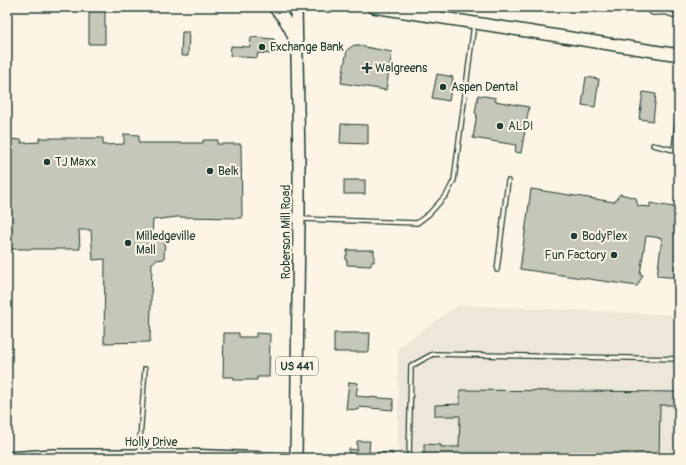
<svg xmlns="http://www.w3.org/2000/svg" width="686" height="465" font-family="Pangolin,sans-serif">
  <rect width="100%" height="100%" fill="#fcf5e5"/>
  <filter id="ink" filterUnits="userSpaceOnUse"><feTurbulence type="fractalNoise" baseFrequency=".025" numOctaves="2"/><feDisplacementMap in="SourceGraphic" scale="8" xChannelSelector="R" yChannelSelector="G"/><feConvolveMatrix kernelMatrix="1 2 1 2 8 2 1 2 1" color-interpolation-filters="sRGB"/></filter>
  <g filter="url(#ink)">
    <polygon fill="#ece7d8" points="458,305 679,315 679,458 398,458 398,348"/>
    <g fill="#c5c7b9" stroke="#1f3d34">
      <rect x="89" y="7" width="16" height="37"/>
      <polygon points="182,32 189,32 188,56 181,56"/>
      <polygon points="251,37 274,39 273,54 258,53 257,58 230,56 231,46 250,47"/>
      <polygon points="354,45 392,52 386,90 341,83 347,50"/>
      <polygon points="437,74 453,77 449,101 432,98"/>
      <polygon points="586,77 599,79 595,107 582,105"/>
      <polygon points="643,92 656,94 653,121 639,119"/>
      <polygon points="478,95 496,98 495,101 529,107 521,153 515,152 516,145 473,138 477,114 475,113"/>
      <polygon points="341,124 368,125 368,144 340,143"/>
      <polygon points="124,134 139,135 139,143 203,143 203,140 218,140 217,144 241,144 242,218 177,217 153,220 152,236 165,236 164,259 156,260 152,263 150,342 104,343 105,259 93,260 91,230 79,230 80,249 7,249 7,139 22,140 21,143 39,142 39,138 103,138 103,145 124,144"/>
      <rect x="344" y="180" width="21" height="14"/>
      <polygon points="531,189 614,202 620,194 636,198 638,206 650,207 650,203 679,208 679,278 657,276 662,238 646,236 640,274 643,275 637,286 520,269"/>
      <polygon points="347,250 374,250 374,262 371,262 371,266 347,265 347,261 346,261 346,255 347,255"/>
      <polygon points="224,333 239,333 239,337 256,337 256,333 270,334 269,377 257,377 257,380 234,380 234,377 223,377"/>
      <polygon points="334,333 370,333 369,352 334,352"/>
      <polygon points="349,382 358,383 356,396 393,399 393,410 359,407 359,410 346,409"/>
      <polygon points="460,390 679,392 679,405 660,405 659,458 424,458 424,444 441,445 441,447 459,447 460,416 435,416 435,405 460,404"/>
      <polygon points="357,441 370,441 369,452 393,453 392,458 349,458 349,449 357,450"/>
    </g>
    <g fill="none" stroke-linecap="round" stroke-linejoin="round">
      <defs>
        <g id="service">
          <path d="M648 7 650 11 653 13C667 12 667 12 679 18"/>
          <polyline points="653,145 674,150 679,105"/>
          <polyline points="300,219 417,223 429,214 447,194 454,180 474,24"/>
          <polyline points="497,270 508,181"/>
          <polyline points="139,453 145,369"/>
          <polyline points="409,458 411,366 433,354 679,359"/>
        </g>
        <polyline id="minor" points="7,456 51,453 186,453 296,457"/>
        <polyline id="primary" points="373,7 679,55"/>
        <g id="trunk">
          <path d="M274 7C283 16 290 26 294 38"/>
          <polyline points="296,7 299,159 299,219 296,458"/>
        </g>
      </defs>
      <use href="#service" stroke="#1f3d34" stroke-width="6"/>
      <use href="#minor" stroke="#1f3d34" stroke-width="10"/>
      <use href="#primary" stroke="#1f3d34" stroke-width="14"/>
      <use href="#trunk" stroke="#1f3d34" stroke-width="14"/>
      <use href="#service" stroke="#fcf5e5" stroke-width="3.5"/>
      <use href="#minor" stroke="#fcf5e5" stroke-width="7"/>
      <use href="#primary" stroke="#fcf5e5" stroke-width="11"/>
      <use href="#trunk" stroke="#fcf5e5" stroke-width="11"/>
    </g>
  </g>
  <g fill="#1f3d34" stroke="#fcf5e5" stroke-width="1.5">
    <circle cx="262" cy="47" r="4"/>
    <path d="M365 62h4v4h4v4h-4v4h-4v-4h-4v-4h4z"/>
    <circle cx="443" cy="87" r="4"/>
    <circle cx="500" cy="126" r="4"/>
    <circle cx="47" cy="162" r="4"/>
    <circle cx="210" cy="171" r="4"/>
    <circle cx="574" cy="236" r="4"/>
    <circle cx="128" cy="243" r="4"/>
    <circle cx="614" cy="255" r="4"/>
  </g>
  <g text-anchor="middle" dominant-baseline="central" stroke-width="4" stroke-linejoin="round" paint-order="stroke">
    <rect fill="#fcf5e5" stroke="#617469" stroke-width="1" x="276" y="357" width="42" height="18" rx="3"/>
    <g font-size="11" font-weight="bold" fill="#1f3d34">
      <text x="297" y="366">US 441</text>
    </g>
    <g font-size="12" fill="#1f3d34" stroke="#fcf5e5" text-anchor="start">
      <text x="270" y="47">Exchange Bank</text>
      <text x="375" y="68">Walgreens</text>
      <text x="451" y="87">Aspen Dental</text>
      <text x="508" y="126">ALDI</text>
      <text x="55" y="162">TJ Maxx</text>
      <text x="218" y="171">Belk</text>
      <text x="136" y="236">Milledgeville<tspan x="136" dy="14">Mall</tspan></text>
      <text x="582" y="236">BodyPlex</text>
      <text x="606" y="255" text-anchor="end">Fun Factory</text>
    </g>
    <g font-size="12" fill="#1f3d34" stroke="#fcf5e5">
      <text transform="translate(286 232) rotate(-90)">Roberson Mill Road</text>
      <text x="151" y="442">Holly Drive</text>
    </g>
  </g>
  <rect width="686" height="465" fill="none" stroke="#fcf5e5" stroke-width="24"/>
  <rect x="12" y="12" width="662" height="441" fill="none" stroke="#1f3d34" stroke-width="1.5" filter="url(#ink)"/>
</svg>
